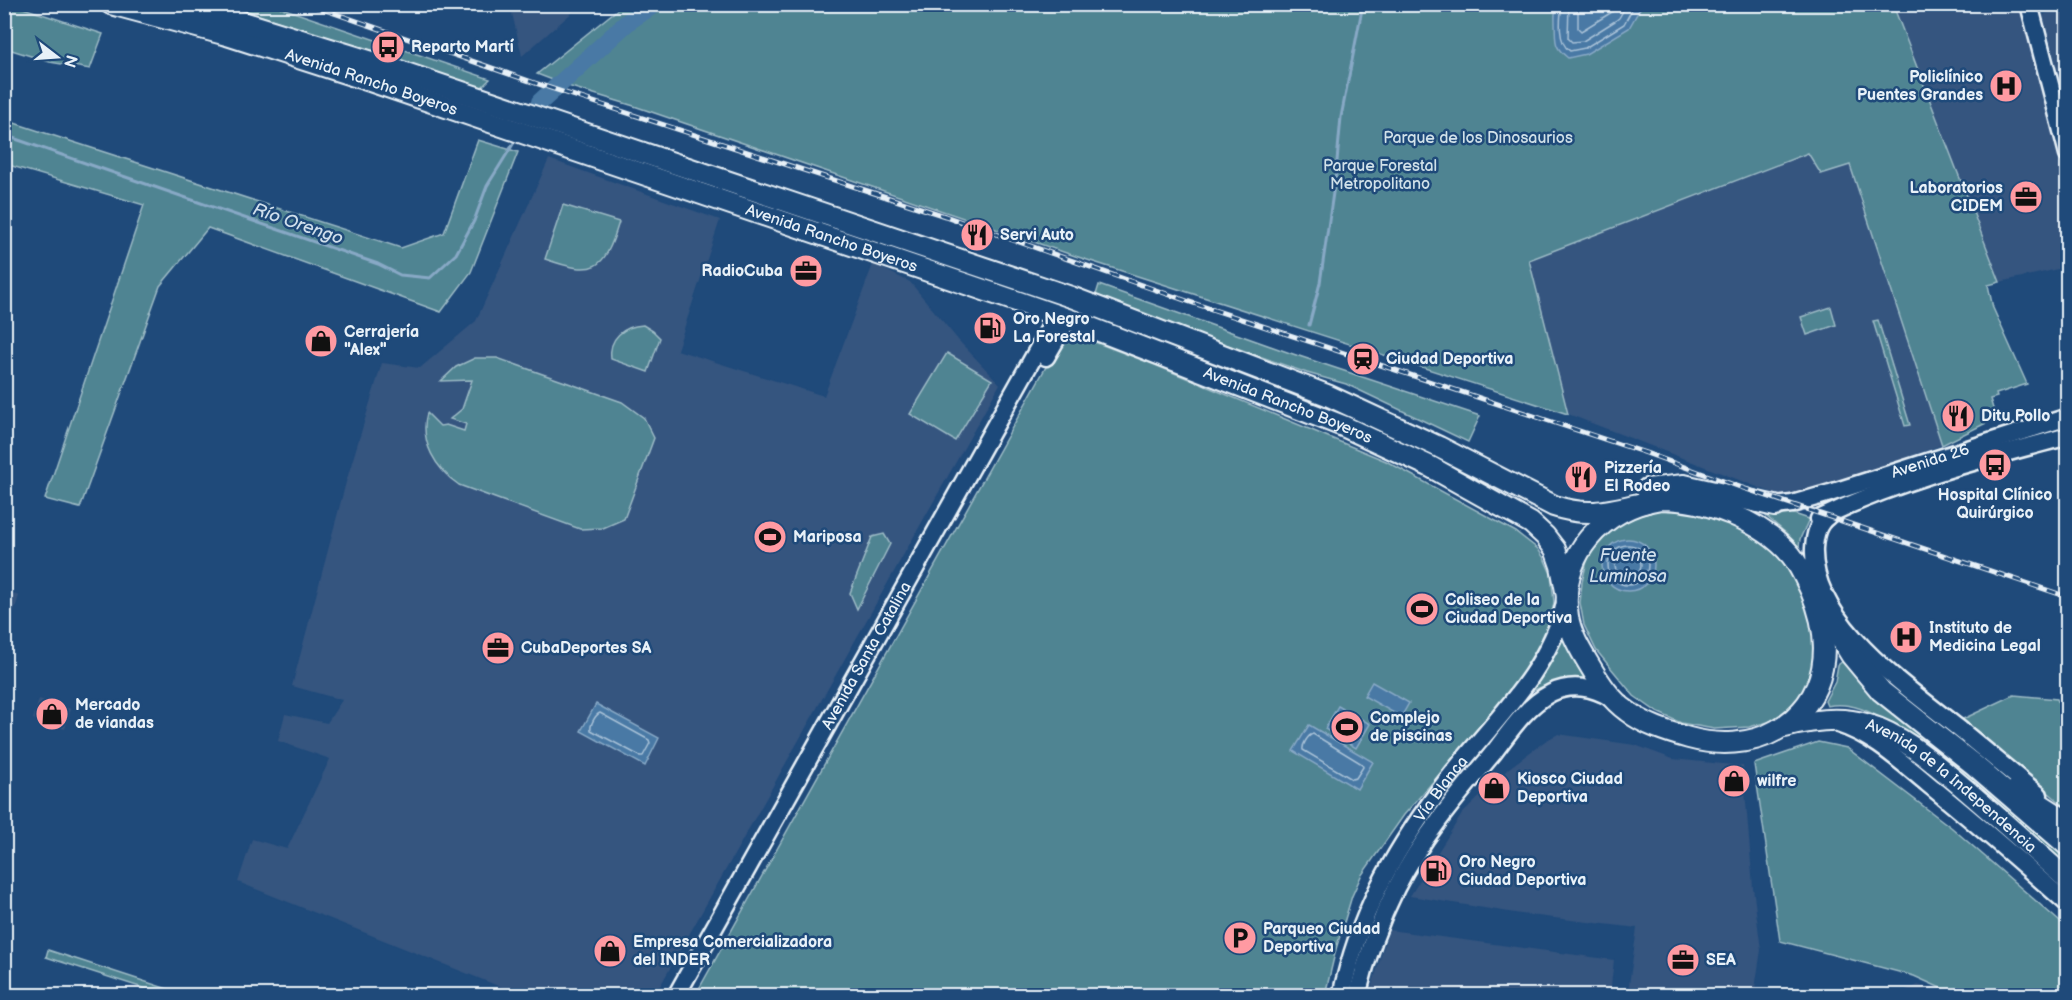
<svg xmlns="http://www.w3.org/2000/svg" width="2072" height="1000" font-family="'Balsamiq Sans',sans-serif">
  <rect width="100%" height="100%" fill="#1f4a7a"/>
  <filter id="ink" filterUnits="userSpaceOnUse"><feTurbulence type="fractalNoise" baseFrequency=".0167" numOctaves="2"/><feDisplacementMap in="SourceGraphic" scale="12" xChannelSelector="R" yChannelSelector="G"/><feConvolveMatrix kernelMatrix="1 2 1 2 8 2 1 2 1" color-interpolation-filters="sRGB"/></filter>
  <g filter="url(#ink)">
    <g fill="#34547f">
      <polygon points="510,5 510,4 581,5 522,56"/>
      <polygon points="1893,5 2020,5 2067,193 2067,267 2000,282"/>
      <polygon points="2067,5 2067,106 2043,15"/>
      <polygon points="1808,153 1850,164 1942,445 1791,500 1568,414 1528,260"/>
      <polygon points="549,159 720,220 677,350 824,396 873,264 910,282 959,341 1000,384 655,995 521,995 238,882 252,839 287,849 330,759 278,741 285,714 327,723 342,700 292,686 346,482 382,363 420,368 476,321"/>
      <polygon points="5,591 19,596 5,639 4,591"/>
      <polygon points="39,699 71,709 65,729 33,719"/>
      <polygon points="1558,734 1635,745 1673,759 1743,766 1753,887 1761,950 1754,995 1636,996 1628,992 1637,928 1521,914 1410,896 1462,814 1509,768 1545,741"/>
      <polygon points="1389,930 1614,960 1610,995 1369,995"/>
      <polygon points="1918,985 1949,995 1905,995 1906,990"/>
    </g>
    <g fill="#508492" stroke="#9cbac5" stroke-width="1.5">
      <polygon points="5,4 14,5 103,34 90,69 50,62 5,48"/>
      <polygon points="229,5 273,5 490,79 481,88"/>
      <polygon points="623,5 1893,5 2000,282 1988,285 1993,308 2027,384 1996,394 1997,397 1990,399 1996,418 1942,445 1850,165 1821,174 1808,153 1529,260 1568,414 1075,256 634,106 571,87 537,74"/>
      <polygon points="5,120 401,248 444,233 478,140 518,152 471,272 441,312 208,228 160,286 80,508 45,499 144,205 5,164"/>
      <path d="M563 205 619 222C604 272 594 276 545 259Z"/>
      <polygon points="1099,285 1290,353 1480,416 1468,442 1346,384 1307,373 1095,298"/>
      <polygon points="1831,307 1836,325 1807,335 1801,317"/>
      <polygon points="1878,320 1910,425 1905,426 1873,321"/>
      <path d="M643 325 653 331 660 338 648 372 611 359C608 338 624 326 643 325Z"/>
      <polygon points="1066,331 1155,365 1386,461 1516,532 1538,549 1544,558 1551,574 1554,602 1549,631 1518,684 1404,815 1361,876 1352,896 1336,949 1325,995 695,996"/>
      <polygon points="947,353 992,380 955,441 910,414"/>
      <path d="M475 358H497L622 402 644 418 654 438 624 519 603 528 580 529 459 485C436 469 419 442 427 413L440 426 446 425 464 431 466 424 450 419 462 409 472 380 441 381 456 367Z"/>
      <polygon points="1670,506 1720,517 1768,543 1794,571 1815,629 1814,671 1799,701 1786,713 1768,722 1749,727 1714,729 1681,723 1657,712 1634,696 1596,650 1584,625 1580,603 1582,582 1587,561 1596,543 1605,531 1647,509"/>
      <polygon points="1785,511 1809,519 1800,539 1799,547 1787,534 1766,516"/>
      <polygon points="884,534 890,544 857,609 850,593 872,537"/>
      <path d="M1564 632 1589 679 1554 682 1524 694C1540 674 1556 656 1564 632Z"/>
      <path d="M1843 661C1870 700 1908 725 1945 754 1987 788 2027 824 2067 859V872L1892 725C1872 712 1851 701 1827 706L1825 701 1835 682 1838 665Z"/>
      <polygon points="2014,695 2057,699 2067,724 2067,808 1961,720"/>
      <polygon points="1818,742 1847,748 1952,828 2067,928 2067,995 1956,995 1914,976 1780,941 1754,764"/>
      <polygon points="48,950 186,995 165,995 46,957"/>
    </g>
    <g fill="#4879a5" stroke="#88a9c6" stroke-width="1.5">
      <path d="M1557 5V4L1642 5 1629 28 1586 54 1568 58C1553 46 1556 42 1555 24 1555 16 1554 12 1557 5Z"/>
      <circle cx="1628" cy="565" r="26"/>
      <polygon points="1372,682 1409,703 1401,717 1364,696"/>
      <polygon points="596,704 659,738 645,766 581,731"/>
      <polygon points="1338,706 1370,724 1356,748 1325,729"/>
      <polygon points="1309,725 1373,762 1357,789 1293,751"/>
    </g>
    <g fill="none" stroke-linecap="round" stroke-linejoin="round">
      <g stroke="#a8c1d7" stroke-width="1.5">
        <path d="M1562 4C1560 18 1557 43 1570 51L1585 48 1624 24 1635 4"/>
        <polyline points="1569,4 1568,38 1572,42 1583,41 1615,21 1619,18 1627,4"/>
        <polyline points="1578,4 1578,28 1581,31 1612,12 1617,4"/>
        <circle cx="1628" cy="565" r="20"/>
        <circle cx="1628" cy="565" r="13"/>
        <path d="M600 713 649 740 650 743 643 756H640L591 730C590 725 595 715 600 713Z"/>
        <polygon points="1342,715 1360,726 1354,738 1334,727 1339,717"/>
        <path d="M1313 734 1362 764 1363 767 1356 778 1352 779 1303 750C1302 745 1308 735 1313 734Z"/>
      </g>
      <g stroke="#88a9c6" stroke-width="3">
        <polyline points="4,135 378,264 400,275 430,278 456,254 474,221 487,186 515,141"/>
        <polyline points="1309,325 1320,283 1336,172 1341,117 1363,4"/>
      </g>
      <polyline stroke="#4879a5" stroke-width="18" points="540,102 629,21 655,4"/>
      <defs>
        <g id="major">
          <polyline points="2029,4 2068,154"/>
          <polyline points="1046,357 1068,319"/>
          <path id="s1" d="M1775 506 1792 504 1830 493 2068 417"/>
          <path d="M1828 516C1817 524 1815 535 1814 548 1811 623 1906 686 1958 728 1985 750 2012 773 2039 795"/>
          <path d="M1819 519C1897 480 1983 459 2068 436"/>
          <path d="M1838 724C1873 735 1900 761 1928 784 1976 823 2022 863 2068 904"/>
          <path id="s2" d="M676 996 1057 315"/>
          <path id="s3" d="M1341 996C1359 915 1390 857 1439 791 1483 730 1547 678 1565 603"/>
          <path d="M1357 996C1366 959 1379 922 1396 888 1421 838 1458 795 1494 752 1510 731 1526 706 1551 693 1571 683 1593 687 1611 698"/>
        </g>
        <g id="highway">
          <path id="s4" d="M111 4 227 35 367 80 1016 301 1079 323 1343 426 1429 466 1531 523 1545 536 1555 549 1561 566 1567 596"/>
          <path d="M185 4 382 65 1071 297 1327 395 1439 447 1554 506C1590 518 1611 510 1647 502"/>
          <polyline points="1647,489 1684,485 1775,506"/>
          <path d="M1661 499C1705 499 1762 521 1791 555 1800 566 1805 578 1811 591 1833 642 1830 699 1777 730 1751 745 1718 746 1689 738 1668 732 1645 725 1627 711 1611 700 1600 683 1590 666 1581 651 1571 635 1568 617 1559 554 1602 509 1661 499Z"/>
          <polyline points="1825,613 1851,655 1881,691 1973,764 2068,846"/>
          <path id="s5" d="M1785 727C1812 720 1840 716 1866 724 1904 735 1935 764 1965 789 2000 819 2033 849 2068 880"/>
          <polyline points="2017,789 2068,822"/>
        </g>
      </defs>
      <use href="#major" stroke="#e8f1f8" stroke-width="21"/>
      <use href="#highway" stroke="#e8f1f8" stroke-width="24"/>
      <use href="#major" stroke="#1f4a7a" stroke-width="16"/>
      <use href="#highway" stroke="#1f4a7a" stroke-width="20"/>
      <defs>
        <polyline id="rail" points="308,4 535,83 945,216 1190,302 1646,453 1740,487 2068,597"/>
      </defs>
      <use href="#rail" stroke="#e8f1f8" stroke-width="5"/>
      <use href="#rail" stroke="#1f4a7a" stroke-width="3" stroke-dasharray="9" stroke-linecap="butt"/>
    </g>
  </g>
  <defs>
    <symbol id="bus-disc" viewBox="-11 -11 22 22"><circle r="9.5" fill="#ff9aa2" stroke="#1f4a7a"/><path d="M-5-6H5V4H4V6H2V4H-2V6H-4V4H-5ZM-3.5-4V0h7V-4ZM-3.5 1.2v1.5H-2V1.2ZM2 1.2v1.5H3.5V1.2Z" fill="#111"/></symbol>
    <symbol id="hospital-disc" viewBox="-11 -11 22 22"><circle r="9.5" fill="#ff9aa2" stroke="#1f4a7a"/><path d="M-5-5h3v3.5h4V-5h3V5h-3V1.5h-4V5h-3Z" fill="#111"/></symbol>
    <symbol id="office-disc" viewBox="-11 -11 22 22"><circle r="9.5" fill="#ff9aa2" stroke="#1f4a7a"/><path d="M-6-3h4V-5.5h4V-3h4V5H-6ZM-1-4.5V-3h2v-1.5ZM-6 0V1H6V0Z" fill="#111"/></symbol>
    <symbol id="restaurant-disc" viewBox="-11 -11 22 22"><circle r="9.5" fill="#ff9aa2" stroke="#1f4a7a"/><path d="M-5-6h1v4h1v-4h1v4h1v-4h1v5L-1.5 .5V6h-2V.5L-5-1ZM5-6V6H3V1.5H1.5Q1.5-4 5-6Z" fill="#111"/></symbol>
    <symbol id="fuel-disc" viewBox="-11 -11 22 22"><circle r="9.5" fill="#ff9aa2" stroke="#1f4a7a"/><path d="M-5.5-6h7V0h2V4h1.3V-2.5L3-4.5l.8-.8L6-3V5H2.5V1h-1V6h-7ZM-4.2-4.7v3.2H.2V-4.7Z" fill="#111"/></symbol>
    <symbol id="shop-disc" viewBox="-11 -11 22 22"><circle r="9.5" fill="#ff9aa2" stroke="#1f4a7a"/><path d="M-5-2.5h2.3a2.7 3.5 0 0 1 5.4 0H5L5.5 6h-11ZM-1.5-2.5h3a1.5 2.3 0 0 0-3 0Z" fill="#111"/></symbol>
    <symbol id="station-disc" viewBox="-11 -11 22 22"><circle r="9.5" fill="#ff9aa2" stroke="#1f4a7a"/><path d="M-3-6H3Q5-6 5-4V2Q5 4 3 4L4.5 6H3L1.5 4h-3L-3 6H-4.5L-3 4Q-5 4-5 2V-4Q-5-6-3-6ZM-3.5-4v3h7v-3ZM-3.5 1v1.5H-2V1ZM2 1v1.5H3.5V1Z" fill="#111"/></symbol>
    <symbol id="stadium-disc" viewBox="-11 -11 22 22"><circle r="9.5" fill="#ff9aa2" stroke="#1f4a7a"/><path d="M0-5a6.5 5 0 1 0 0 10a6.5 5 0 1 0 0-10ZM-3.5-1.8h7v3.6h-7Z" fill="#111"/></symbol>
    <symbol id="parking-disc" viewBox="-11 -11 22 22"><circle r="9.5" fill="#ff9aa2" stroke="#1f4a7a"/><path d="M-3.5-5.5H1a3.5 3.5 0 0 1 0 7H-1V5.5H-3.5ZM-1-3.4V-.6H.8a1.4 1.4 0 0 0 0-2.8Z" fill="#111"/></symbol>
  </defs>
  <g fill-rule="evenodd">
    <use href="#bus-disc" x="369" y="28" width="38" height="38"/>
    <use href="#hospital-disc" x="1987" y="67" width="38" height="38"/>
    <use href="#office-disc" x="2007" y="178" width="38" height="38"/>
    <use href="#restaurant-disc" x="958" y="216" width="38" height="38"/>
    <use href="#office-disc" x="787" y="252" width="38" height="38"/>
    <use href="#fuel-disc" x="971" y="309" width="38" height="38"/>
    <use href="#shop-disc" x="302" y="322" width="38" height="38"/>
    <use href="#station-disc" x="1344" y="340" width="38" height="38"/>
    <use href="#restaurant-disc" x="1939" y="397" width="38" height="38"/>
    <use href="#bus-disc" x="1976" y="446" width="38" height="38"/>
    <use href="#restaurant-disc" x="1562" y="458" width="38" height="38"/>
    <use href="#stadium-disc" x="751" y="518" width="38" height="38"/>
    <use href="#stadium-disc" x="1403" y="590" width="38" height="38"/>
    <use href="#hospital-disc" x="1887" y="618" width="38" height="38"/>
    <use href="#office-disc" x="479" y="629" width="38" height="38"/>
    <use href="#shop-disc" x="33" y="695" width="38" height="38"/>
    <use href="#stadium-disc" x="1328" y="708" width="38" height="38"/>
    <use href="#shop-disc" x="1715" y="762" width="38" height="38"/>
    <use href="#shop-disc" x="1475" y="769" width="38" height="38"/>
    <use href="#fuel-disc" x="1417" y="852" width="38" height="38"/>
    <use href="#parking-disc" x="1221" y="919" width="38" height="38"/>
    <use href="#shop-disc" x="591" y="932" width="38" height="38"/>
    <use href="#office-disc" x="1664" y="941" width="38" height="38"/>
  </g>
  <g text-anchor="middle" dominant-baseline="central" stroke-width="5" stroke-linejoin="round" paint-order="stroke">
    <g font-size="16" font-weight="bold" fill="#e8f1f8" stroke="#1f4a7a" text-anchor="start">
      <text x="411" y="47">Reparto Martí</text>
      <text x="1983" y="77" text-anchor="end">Policlínico<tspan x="1983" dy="18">Puentes Grandes</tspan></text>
      <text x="2003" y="188" text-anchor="end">Laboratorios<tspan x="2003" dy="18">CIDEM</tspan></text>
      <text x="1000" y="235">Servi Auto</text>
      <text x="783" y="271" text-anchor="end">RadioCuba</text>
      <text x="1013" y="319">Oro Negro<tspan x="1013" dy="18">La Forestal</tspan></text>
      <text x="344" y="332">Cerrajería<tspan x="344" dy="18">"Alex"</tspan></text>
      <text x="1386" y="359">Ciudad Deportiva</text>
      <text x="1981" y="416">Ditu Pollo</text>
      <text x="1604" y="468">Pizzería<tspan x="1604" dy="18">El Rodeo</tspan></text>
      <text x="1995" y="495" text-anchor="middle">Hospital Clínico<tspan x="1995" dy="18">Quirúrgico</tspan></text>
      <text x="793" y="537">Mariposa</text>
      <text x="1445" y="600">Coliseo de la<tspan x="1445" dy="18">Ciudad Deportiva</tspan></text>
      <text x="1929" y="628">Instituto de<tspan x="1929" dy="18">Medicina Legal</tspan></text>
      <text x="521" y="648">CubaDeportes SA</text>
      <text x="75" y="705">Mercado<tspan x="75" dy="18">de viandas</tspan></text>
      <text x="1370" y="718">Complejo<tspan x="1370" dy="18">de piscinas</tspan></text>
      <text x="1517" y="779">Kiosco Ciudad<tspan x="1517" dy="18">Deportiva</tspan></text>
      <text x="1757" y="781">wilfre</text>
      <text x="1459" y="862">Oro Negro<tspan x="1459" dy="18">Ciudad Deportiva</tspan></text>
      <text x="1263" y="929">Parqueo Ciudad<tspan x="1263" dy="18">Deportiva</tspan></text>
      <text x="633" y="942">Empresa Comercializadora<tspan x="633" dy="18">del INDER</tspan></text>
      <text x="1706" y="960">SEA</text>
    </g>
    <g font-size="16" fill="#e8f1f8" stroke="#1f4a7a">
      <text stroke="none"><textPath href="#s4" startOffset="272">Avenida Rancho Boyeros</textPath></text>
      <text stroke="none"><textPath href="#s4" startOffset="758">Avenida Rancho Boyeros</textPath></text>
      <text stroke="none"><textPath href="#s4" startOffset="1244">Avenida Rancho Boyeros</textPath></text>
      <text stroke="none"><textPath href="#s1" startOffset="162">Avenida 26</textPath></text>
      <text stroke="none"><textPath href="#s2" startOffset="390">Avenida Santa Catalina</textPath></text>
      <text stroke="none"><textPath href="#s3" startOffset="232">Vía Blanca</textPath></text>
      <text stroke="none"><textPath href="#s5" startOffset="188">Avenida de la Independencia</textPath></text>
    </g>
    <g font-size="16" fill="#d1e1e9" stroke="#1f4a7a">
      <text x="1478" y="138">Parque de los Dinosaurios</text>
      <text x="1380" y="166">Parque Forestal<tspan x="1380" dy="18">Metropolitano</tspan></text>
    </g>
    <g font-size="18" font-style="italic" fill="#d0dfec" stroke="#1f4a7a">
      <text transform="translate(298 224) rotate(19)">Río Orengo</text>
      <text x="1628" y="555">Fuente<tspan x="1628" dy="21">Luminosa</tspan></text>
    </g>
  </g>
  <rect width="2072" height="1000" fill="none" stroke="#1f4a7a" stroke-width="24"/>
  <rect x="12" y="12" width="2048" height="976" fill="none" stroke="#e8f1f8" stroke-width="2" filter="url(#ink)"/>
  <g transform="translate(57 57) rotate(107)" stroke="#1f4a7a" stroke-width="4.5" paint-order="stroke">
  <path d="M0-4.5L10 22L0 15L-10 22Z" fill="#e8f1f8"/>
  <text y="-9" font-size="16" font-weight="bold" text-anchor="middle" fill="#e8f1f8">N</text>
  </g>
</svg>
